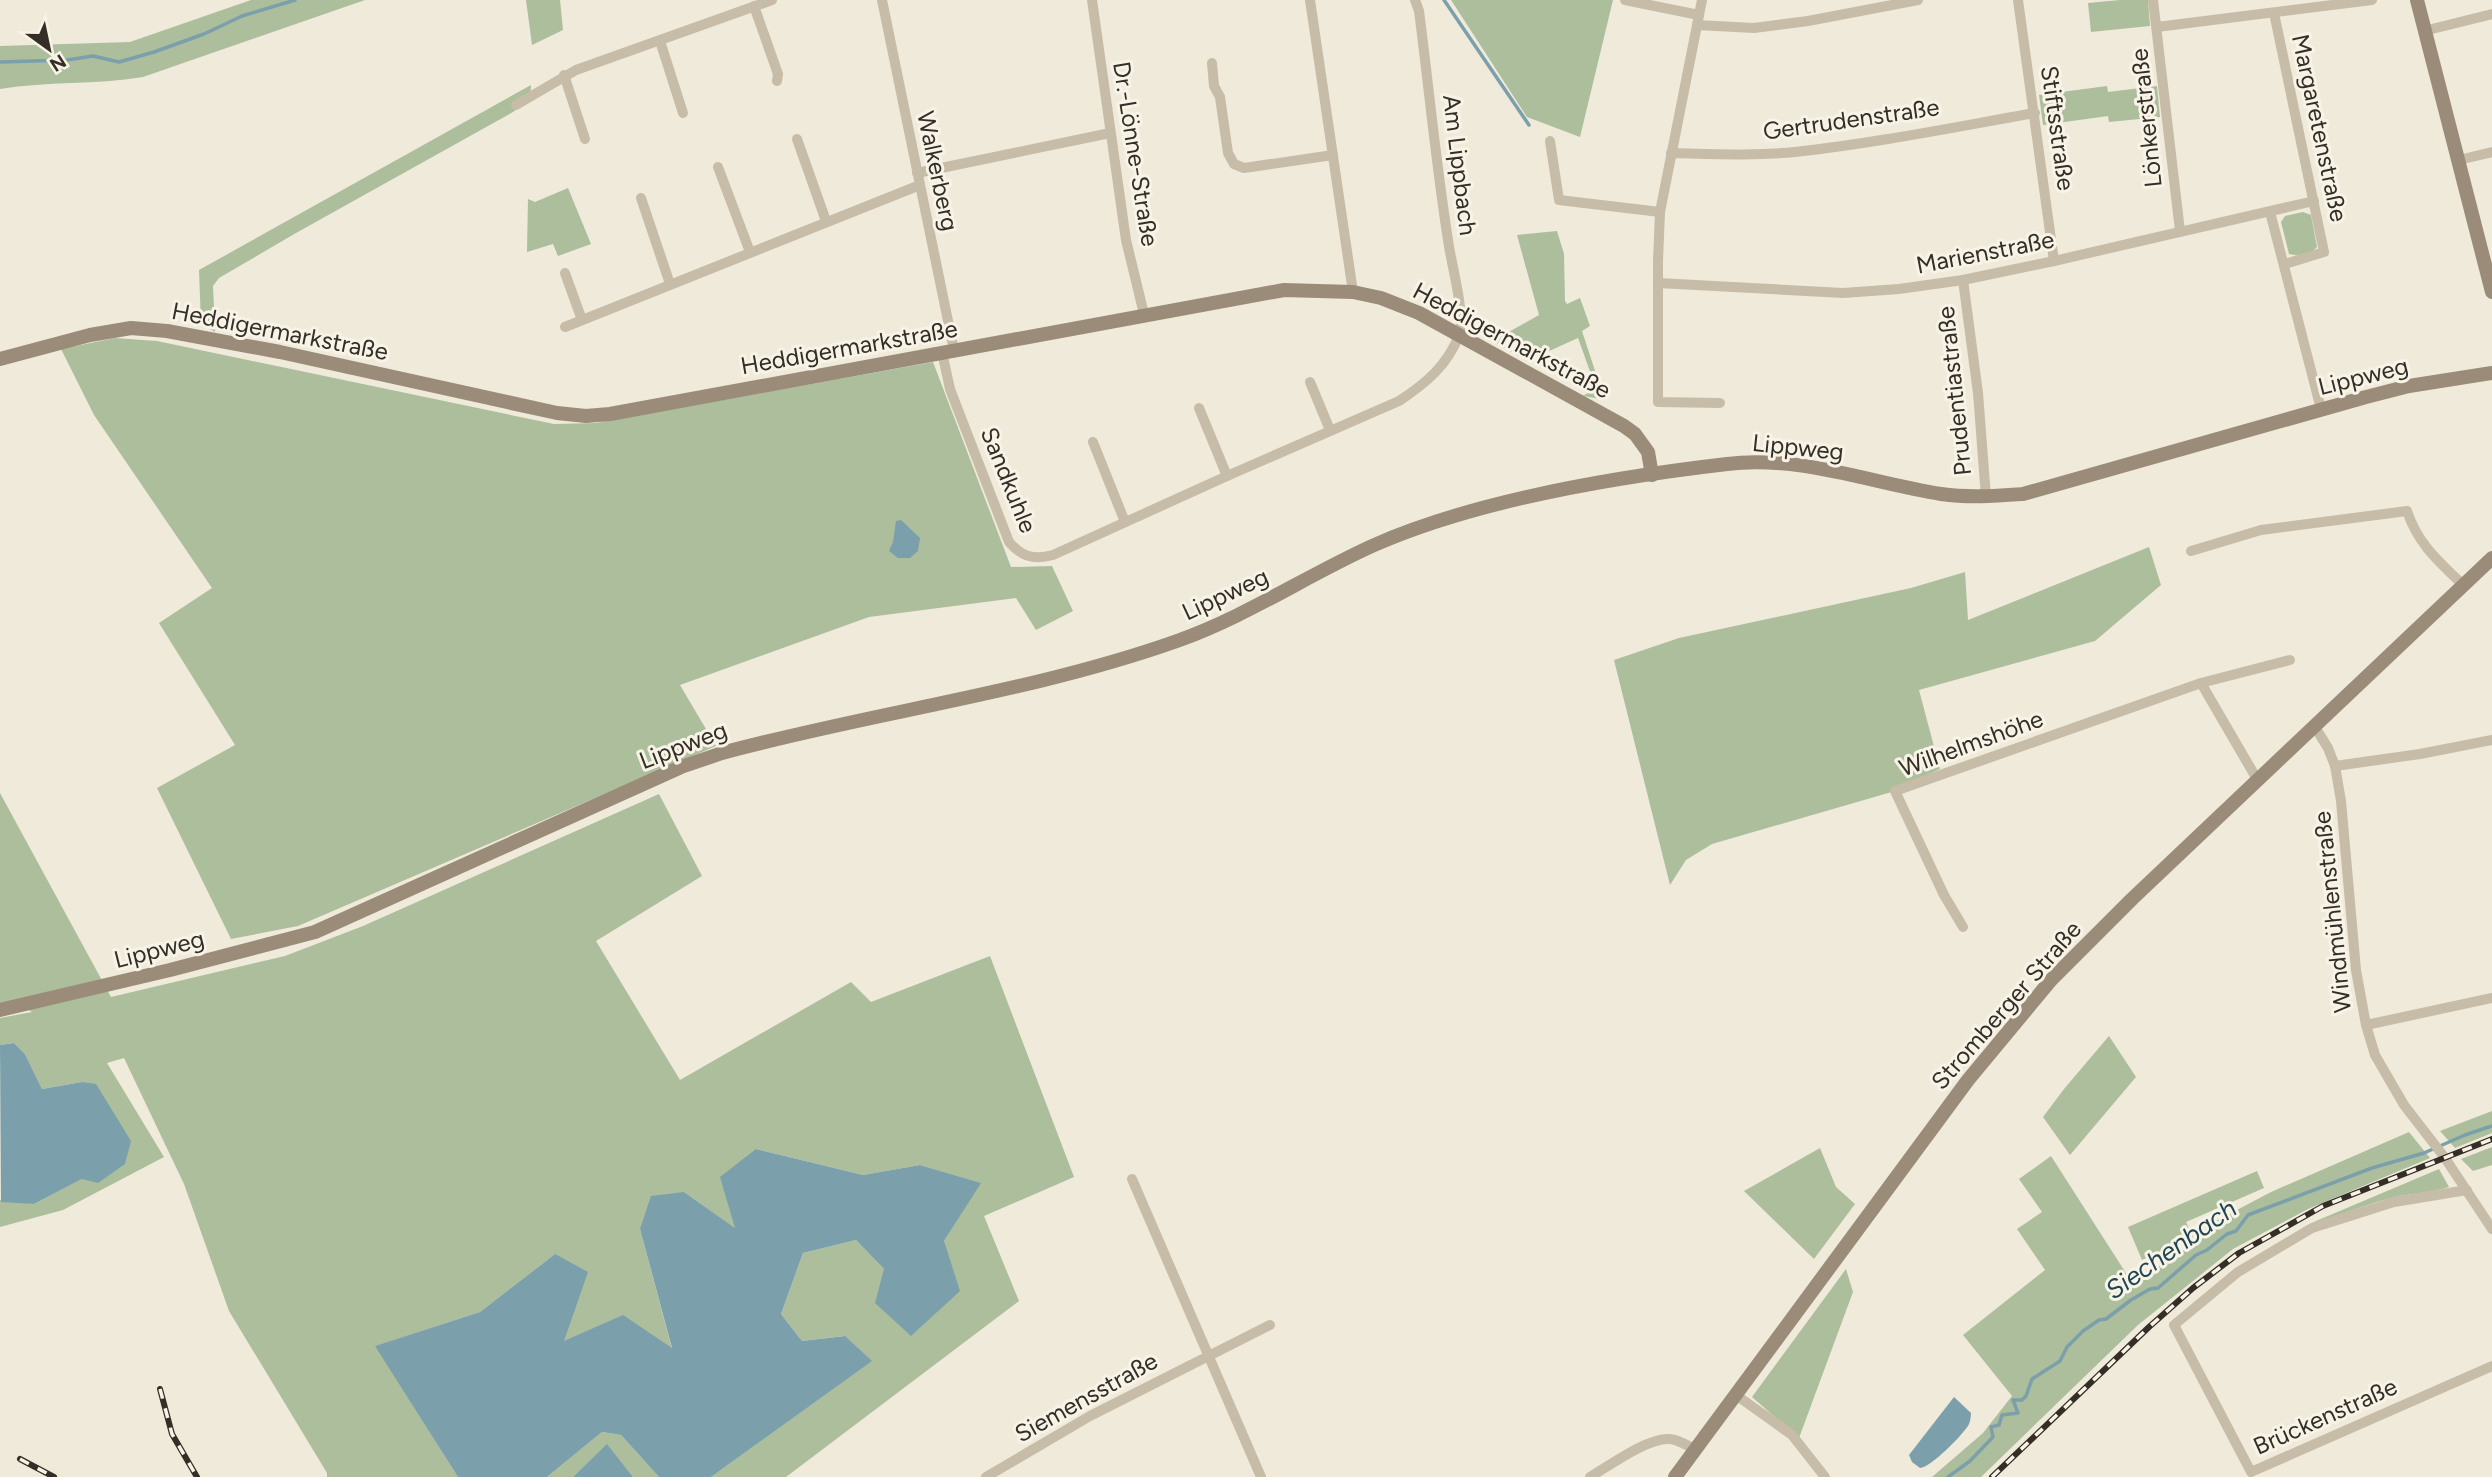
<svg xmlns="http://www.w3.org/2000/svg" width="2492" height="1477" font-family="Figtree,sans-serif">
  <rect width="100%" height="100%" fill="#f0eadb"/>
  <g fill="#acbe9c">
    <path d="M251 0H365L143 77C95 85 47 81 0 89V46L130 42Z"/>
    <polygon points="526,0 560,0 563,30 532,45"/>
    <polygon points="1451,0 1613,0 1580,137 1527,117"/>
    <polygon points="2120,0 2148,0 2150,26 2091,32 2088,3"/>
    <polygon points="531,85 530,100 513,112 296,233 219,278 213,286 215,332 201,324 199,270"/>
    <polygon points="2107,86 2108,92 2157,86 2160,117 2109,122 2108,116 2043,125 2039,95"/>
    <polygon points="568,188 591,244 558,256 553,244 527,252 528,199 535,202"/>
    <path d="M2303 212 2311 215 2317 247C2310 255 2299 256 2289 254L2281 222 2285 216Z"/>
    <polygon points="1557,231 1564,254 1565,301 1567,304 1580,298 1590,326 1582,331 1598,380 1607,394 1606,400 1583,396 1596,388 1578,338 1527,361 1493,341 1539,315 1517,235"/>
    <polygon points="115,338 157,341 554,424 596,423 933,362 1011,567 1052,566 1073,611 1036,630 1016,598 869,617 680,685 716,746 298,926 231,939 157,788 235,745 159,623 212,588 94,415 61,349"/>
    <polygon points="2149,547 2161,585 2095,641 1919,690 1940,769 1895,791 1712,844 1686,860 1670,885 1614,660 1679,638 1911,588 1965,572 1968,620"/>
    <polygon points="0,793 111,997 285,956 363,926 659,794 702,876 596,941 680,1080 851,982 871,1002 990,956 1074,1177 984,1216 1019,1301 786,1477 711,1477 871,1361 844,1336 802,1341 781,1314 803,1253 856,1240 884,1269 944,1241 980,1183 920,1165 863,1175 756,1149 736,1229 684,1192 640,1229 672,1349 563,1341 555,1254 480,1312 376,1346 458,1477 327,1477 327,1473 229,1311 184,1184 124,1058 107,1063 164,1157 63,1210 0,1227 0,1200 34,1204 82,1179 82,1082 42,1089 25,1054 14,1043 0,1045 0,1018 32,1012 17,1002 0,1005"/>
    <polygon points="2109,1036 2136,1077 2070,1155 2043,1117 2064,1089"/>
    <polygon points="2492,1111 2492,1133 2455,1148 2440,1131"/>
    <polygon points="2409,1132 2430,1158 2308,1209 2233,1249 2138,1325 1981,1477 1932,1477 1983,1433 2012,1396 1963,1335 2045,1270 2017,1229 2042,1212 2019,1179 2051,1156 2131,1281 2177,1256 2214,1222 2271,1192"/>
    <polygon points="2492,1147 2492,1165 2473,1171 2461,1159"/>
    <polygon points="1820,1148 1836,1187 1855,1204 1814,1259 1744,1191"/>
    <path d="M2439 1169 2449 1187C2431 1193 2410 1193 2391 1198 2349 1209 2310 1227 2271 1247L2316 1221Z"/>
    <polygon points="2257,1171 2264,1188 2186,1222 2193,1237 2142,1260 2128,1227"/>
    <polygon points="1846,1269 1853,1292 1799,1438 1752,1397"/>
    <polygon points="602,1432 621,1435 659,1477 633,1477 607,1445 573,1477 547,1477"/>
  </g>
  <g fill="#7ba0ab">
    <polygon points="901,520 920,538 918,551 910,558 898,558 889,551 893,542 896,521"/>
    <polygon points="14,1043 25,1054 42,1089 82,1082 96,1084 131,1141 125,1164 98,1183 82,1179 34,1204 1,1202 0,1045"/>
    <polygon points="756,1149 863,1175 920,1165 981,1183 944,1241 960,1291 911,1336 875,1303 884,1269 856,1240 803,1253 781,1314 802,1341 845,1336 872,1361 711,1477 659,1477 621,1435 602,1432 547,1477 458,1477 375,1346 480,1312 555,1254 588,1272 564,1341 623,1315 672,1348 640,1229 651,1196 684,1192 735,1228 720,1177"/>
    <path d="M1954 1397 1971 1413C1971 1416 1970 1422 1969 1424 1964 1434 1930 1468 1920 1468L1912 1462 1909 1455Z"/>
    <polygon points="607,1444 633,1477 573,1477"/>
  </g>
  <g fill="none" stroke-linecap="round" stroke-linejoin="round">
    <g stroke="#7ba0ab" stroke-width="3.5">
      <polyline points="1444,0 1529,125"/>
      <polyline points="0,62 67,60 93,56 119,62 154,52 204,34 242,16 295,0"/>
      <polyline points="1948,1477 1970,1461 1993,1437 1991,1427 1999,1425 2002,1415 2018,1413 2013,1400 2022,1400 2026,1396 2032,1379 2060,1361 2067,1347 2083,1331 2099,1320 2106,1319 2131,1300 2150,1289 2158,1288 2196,1255 2207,1250 2227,1234 2236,1231 2248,1215 2372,1168 2424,1153 2465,1135 2492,1126"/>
    </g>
    <g stroke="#c7bca7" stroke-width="10">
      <polyline points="882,0 954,350"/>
      <polyline points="1092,0 1126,240 1144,314"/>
      <polyline points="1310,0 1353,292"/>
      <polyline points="1625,0 1699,15"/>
      <polyline points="1702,0 1660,212 1658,261 1658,402 1720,403"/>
      <polyline points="2018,0 2054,261"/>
      <polyline points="2153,0 2180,231"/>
      <polyline points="754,6 778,74 777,81"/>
      <polyline points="2274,13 2324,252 2285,264"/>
      <polyline points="1697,25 1754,28 1808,21 1918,0"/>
      <polyline points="2157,27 2372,0"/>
      <polyline points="2424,31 2492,14"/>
      <polyline points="660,41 683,113"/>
      <polyline points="1212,63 1214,86 1220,97 1228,153 1234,164 1244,168 1333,155"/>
      <polyline points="564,75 585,139"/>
      <polyline points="516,105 576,70 772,0"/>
      <polyline points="797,139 826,221"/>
      <polyline points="1550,141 1559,200 1660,212"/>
      <path d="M1671 153C1713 154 1754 156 1795 152 1876 143 1955 127 2035 113"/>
      <polyline points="2459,160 2492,152"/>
      <polyline points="718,167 750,252"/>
      <polyline points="917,173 1110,133"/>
      <polyline points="641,198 670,284"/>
      <polyline points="2270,212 2321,409"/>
      <polyline points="565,273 582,320"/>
      <polyline points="1963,280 1978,393 1986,497"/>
      <polyline points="1658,283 1843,293 1899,289 1963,280 2054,261 2314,201"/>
      <polyline points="565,327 920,185"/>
      <path d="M942 352 950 389 1009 542C1022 557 1034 560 1053 555L1227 476 1399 401C1425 384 1448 365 1459 335 1466 314 1451 264 1448 240 1436 164 1429 88 1419 11L1415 0"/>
      <polyline points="1310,382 1330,430"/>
      <polyline points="1199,408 1227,476"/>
      <polyline points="1093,442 1125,522"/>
      <path d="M2191 551 2261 530 2407 511C2418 544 2438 561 2462 584"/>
      <polyline points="2201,683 2258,781"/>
      <polyline points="2315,727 2328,748 2335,766 2341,801 2356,970 2366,1025 2375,1055 2404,1105 2445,1158 2492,1229"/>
      <polyline points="2335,766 2420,754 2492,740"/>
      <polyline points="1963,927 1944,895 1895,791 2201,683 2290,660"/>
      <polyline points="2366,1025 2492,998"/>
      <polyline points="1132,1179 1261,1477"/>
      <polyline points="2467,1190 2394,1202 2312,1228 2238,1272 2174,1325 2251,1472 2492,1366"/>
      <polyline points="1736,1395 1792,1435 1825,1477"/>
      <polyline points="986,1477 1090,1416 1270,1325"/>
      <path d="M1590 1477C1609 1466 1648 1437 1670 1439 1679 1440 1687 1445 1695 1450"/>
    </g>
    <g stroke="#9b8b79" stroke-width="14">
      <polyline points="2417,0 2492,292"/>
      <polyline points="0,359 90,335 131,328 167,331 280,352 557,413 586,416 610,414 1284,290 1353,292 1381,298 1419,313 1624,426 1635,434 1648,452 1652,475"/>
      <path d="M0 1010 170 970 315 932 681 767 722 753C873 712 1030 693 1177 641 1245 617 1306 576 1372 546 1475 500 1615 477 1727 464 1800 455 1871 483 1941 494 1969 498 1995 496 2023 494L2366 397 2409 386 2492 373"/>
      <polyline points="1675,1477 1968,1080 2051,980 2132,899 2492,558"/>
    </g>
    <defs>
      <g id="rail">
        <polyline points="160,1389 172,1434 197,1477"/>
        <polyline points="20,1459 54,1477"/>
        <polyline points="1992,1477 2149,1327 2193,1288 2239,1253 2323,1206 2492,1139"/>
      </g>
    </defs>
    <use href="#rail" stroke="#342e27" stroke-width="6"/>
    <use href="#rail" stroke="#f8f3e7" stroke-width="3.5" stroke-dasharray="10" stroke-linecap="butt"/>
  </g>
  <g text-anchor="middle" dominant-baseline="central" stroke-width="6" stroke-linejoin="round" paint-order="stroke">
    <g font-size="24" fill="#342e27" stroke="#f8f3e7">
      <text transform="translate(2146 118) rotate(-96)">Lönkerstraße</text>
      <text transform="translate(1851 119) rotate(-8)">Gertrudenstraße</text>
      <text transform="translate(2058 128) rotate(82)">Stiftsstraße</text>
      <text transform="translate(2320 128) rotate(78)">Margaretenstraße</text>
      <text transform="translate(1136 154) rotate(81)">Dr.-Lönne-Straße</text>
      <text transform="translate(1460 165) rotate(83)">Am Lippbach</text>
      <text transform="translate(938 171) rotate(78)">Walkerberg</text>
      <text transform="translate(1985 252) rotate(-11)">Marienstraße</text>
      <text transform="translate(280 331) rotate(11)">Heddigermarkstraße</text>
      <text transform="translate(1512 340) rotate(28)">Heddigermarkstraße</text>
      <text transform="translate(849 347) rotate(-10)">Heddigermarkstraße</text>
      <text transform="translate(2363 376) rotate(-14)">Lippweg</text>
      <text transform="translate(1954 391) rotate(-96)">Prudentiastraße</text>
      <text transform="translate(1798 447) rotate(6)">Lippweg</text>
      <text transform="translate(1009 480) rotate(68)">Sandkuhle</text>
      <text transform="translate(1225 594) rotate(-25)">Lippweg</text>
      <text transform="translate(1971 743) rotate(-20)">Wilhelmshöhe</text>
      <text transform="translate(683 745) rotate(-21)">Lippweg</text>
      <text transform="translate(2332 912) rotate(-96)">Windmühlenstraße</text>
      <text transform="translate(159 949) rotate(-14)">Lippweg</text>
      <text transform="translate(2006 1005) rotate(-49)">Stromberger Straße</text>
      <text transform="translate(1086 1397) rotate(-29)">Siemensstraße</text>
      <text transform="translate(2325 1416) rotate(-24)">Brückenstraße</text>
    </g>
    <g font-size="26" font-style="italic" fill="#204653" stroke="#f8f3e7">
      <text transform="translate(2171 1249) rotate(-35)">Siechenbach</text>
    </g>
  </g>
  <g transform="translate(49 49) rotate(147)" stroke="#f8f3e7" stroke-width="5" paint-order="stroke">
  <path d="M0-5L12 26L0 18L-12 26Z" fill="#342e27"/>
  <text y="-10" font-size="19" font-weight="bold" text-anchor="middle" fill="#342e27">N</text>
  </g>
</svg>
